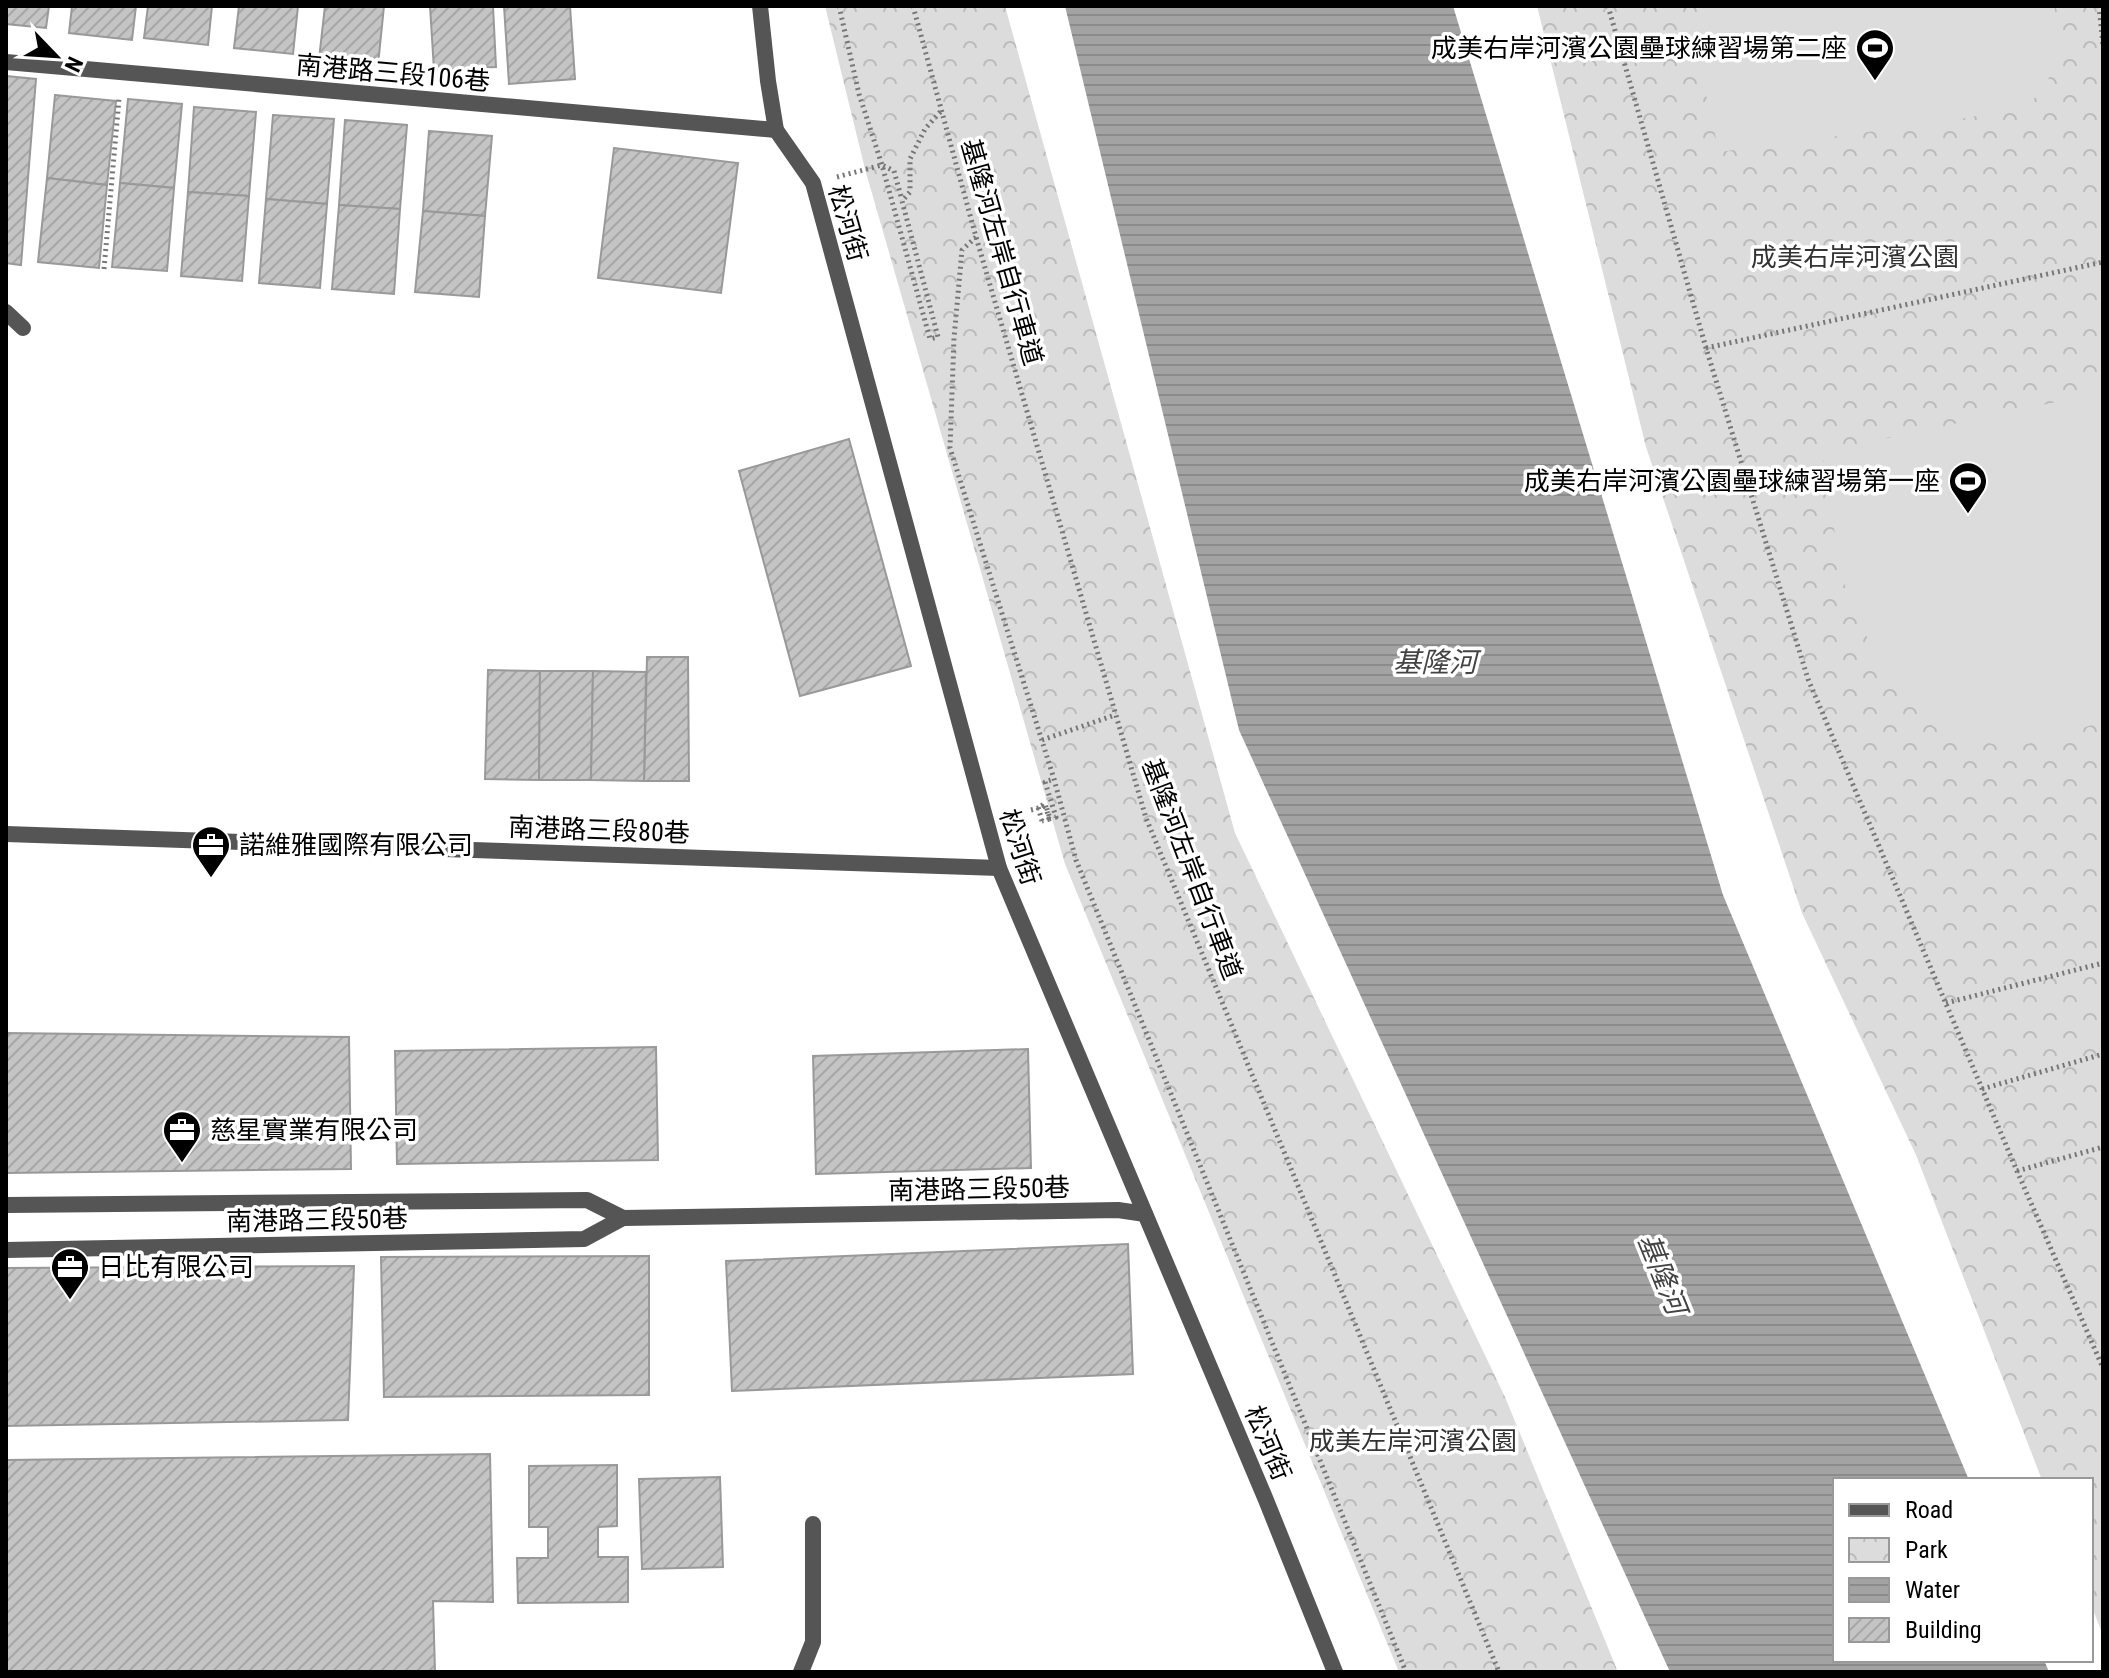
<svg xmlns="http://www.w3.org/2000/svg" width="2109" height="1678" font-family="'Roboto Condensed','Noto Sans TC',sans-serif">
  <defs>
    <pattern id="park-crowns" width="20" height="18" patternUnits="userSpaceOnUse" patternTransform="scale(2)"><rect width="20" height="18" fill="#dcdcdc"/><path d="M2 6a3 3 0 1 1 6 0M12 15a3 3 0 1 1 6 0" fill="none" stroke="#bbb"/></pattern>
    <pattern id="water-rules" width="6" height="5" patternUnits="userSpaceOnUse" patternTransform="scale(2)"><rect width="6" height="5" fill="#a3a3a3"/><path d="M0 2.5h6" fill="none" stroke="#8b8b8b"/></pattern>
    <pattern id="building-hatch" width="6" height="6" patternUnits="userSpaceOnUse" patternTransform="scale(2)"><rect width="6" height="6" fill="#c4c4c4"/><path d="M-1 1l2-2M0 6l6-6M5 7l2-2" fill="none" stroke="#a7a7a7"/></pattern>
  </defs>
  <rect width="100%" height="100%" fill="#fff"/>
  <g fill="url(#park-crowns)">
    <polygon points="825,6 1005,6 1235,833 1505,1397 1618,1672 1399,1672 1065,864 865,169"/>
    <polygon points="1537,6 2103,6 2103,1635 2091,1605 2091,1480 2042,1480 1916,1155 1802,913 1646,447"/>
  </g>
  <g fill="#dcdcdc">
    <polygon points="1702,6 2054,6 2063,58 2029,106 1950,121 1719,152 1696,50"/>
    <polygon points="2103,392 2103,722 2010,749 1934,727 1879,665 1842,578 1822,452"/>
  </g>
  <polygon fill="url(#water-rules)" points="1065,6 1453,6 1723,895 1969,1480 1835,1480 1835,1660 2044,1660 2049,1672 1670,1672 1239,730"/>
  <g fill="url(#building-hatch)" stroke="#999" stroke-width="2">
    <polygon points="6,6 49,6 46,28 6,24"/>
    <polygon points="72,6 136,6 132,40 69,33"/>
    <polygon points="148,6 212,6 208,45 144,38"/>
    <polygon points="239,6 298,6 293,54 234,48"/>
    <polygon points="325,6 384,6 378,65 319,59"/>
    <polygon points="430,6 493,6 496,67 434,70"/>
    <polygon points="504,6 570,6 575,79 509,84"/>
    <polygon points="6,76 36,79 21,265 6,263"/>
    <polygon points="55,95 116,101 107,185 47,178"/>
    <polygon points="128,99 182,104 174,188 120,183"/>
    <polygon points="194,107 256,112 249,196 188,192"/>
    <polygon points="273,115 334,119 327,204 266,199"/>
    <polygon points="345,120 407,125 400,209 339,205"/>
    <polygon points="429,131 492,136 485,216 423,211"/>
    <polygon points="614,148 738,163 721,293 598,278"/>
    <polygon points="47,178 107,185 99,268 38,262"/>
    <polygon points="120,183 174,188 167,271 112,267"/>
    <polygon points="188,192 249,196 242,281 181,276"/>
    <polygon points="266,199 327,204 320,288 259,283"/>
    <polygon points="339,205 400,209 394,294 332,289"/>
    <polygon points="423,211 485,216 479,297 415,292"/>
    <polygon points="849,439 911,666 800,696 739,471"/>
    <polygon points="647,657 688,657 689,781 644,781"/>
    <polygon points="488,670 540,671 539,780 485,779"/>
    <polygon points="540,671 593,671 591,780 539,780"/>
    <polygon points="593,671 646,672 644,781 591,780"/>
    <polygon points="6,1033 349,1037 351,1169 6,1173"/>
    <polygon points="656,1047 658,1160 397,1164 395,1051"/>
    <polygon points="1028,1049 1031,1168 816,1174 813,1056"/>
    <polygon points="1128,1244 1133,1374 732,1391 726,1261"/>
    <polygon points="649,1256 649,1395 384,1397 381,1257"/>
    <polygon points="354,1266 348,1420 6,1426 6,1268"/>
    <polygon points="490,1454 493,1602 433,1601 435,1672 6,1672 6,1460"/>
    <polygon points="617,1465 617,1526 598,1527 598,1557 628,1557 628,1602 518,1603 517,1558 548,1558 548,1527 529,1527 529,1466"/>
    <polygon points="720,1477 723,1567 642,1569 639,1479"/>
  </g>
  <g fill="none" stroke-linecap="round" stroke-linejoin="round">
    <g stroke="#777" stroke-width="5" stroke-dasharray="2 4" stroke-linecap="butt">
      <polyline points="839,6 859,94 882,165 930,339 938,337 902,201 910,192 910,159 925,129 941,111"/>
      <polyline points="913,6 976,237 1146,818 1499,1672"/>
      <polyline points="1608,6 1706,348 1808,679 2017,1171 2103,1368"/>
      <polyline points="2099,6 2103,45"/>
      <polyline points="837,177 882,165 894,171 902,200"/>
      <polyline points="976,237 962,250 954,338 950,448 1054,779 1076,860 1406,1672"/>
      <polyline points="104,269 119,99"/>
      <polyline points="1706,348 2103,262"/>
      <polyline points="1042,740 1115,715"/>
      <polyline points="1031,810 1046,806 1050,819 1042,821"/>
      <polyline points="1049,819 1056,817 1045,782 1054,779"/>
      <polyline points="1946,1003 2103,963"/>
      <polyline points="1982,1089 2103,1054"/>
      <polyline points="2017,1171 2103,1147"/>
    </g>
    <g stroke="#555" stroke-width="16">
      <polyline points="6,312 23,328"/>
      <polyline points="6,834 999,868"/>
      <polyline points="6,1205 587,1200 623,1218"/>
      <polyline points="6,1250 584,1239 623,1218"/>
      <polyline points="801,1672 813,1642 813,1524"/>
    </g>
    <g stroke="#555" stroke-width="16">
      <polyline points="760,6 768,81 776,130 813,183 999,868 1266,1500 1335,1672"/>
      <polyline points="6,62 776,130"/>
      <polyline points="623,1218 1118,1210 1145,1214"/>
    </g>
    <polyline stroke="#777" stroke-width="5" stroke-dasharray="2 4" stroke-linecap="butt" points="1042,821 1038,807 1045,804 1049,819"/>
  </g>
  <defs>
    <symbol id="stadium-pin" viewBox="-11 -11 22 30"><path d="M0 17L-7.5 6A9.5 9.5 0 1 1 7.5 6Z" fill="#000" stroke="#fff"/><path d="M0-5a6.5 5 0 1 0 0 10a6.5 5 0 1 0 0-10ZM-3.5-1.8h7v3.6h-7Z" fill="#fff"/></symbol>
    <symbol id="office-pin" viewBox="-11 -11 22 30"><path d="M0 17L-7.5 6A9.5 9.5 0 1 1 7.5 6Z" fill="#000" stroke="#fff"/><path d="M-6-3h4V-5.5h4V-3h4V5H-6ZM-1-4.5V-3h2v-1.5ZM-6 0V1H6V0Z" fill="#fff"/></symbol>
  </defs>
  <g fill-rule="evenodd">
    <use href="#stadium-pin" x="1853" y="26" width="44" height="60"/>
    <use href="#stadium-pin" x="1946" y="459" width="44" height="60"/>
    <use href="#office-pin" x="189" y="823" width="44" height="60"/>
    <use href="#office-pin" x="160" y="1108" width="44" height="60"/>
    <use href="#office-pin" x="48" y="1245" width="44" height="60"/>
  </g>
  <g text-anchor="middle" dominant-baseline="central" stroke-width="7" stroke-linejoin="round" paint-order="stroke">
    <g font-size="26" fill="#000" stroke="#fff" text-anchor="start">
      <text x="1847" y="48" text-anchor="end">成美右岸河濱公園壘球練習場第二座</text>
      <text x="1940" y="481" text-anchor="end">成美右岸河濱公園壘球練習場第一座</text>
      <text x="239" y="845">諾維雅國際有限公司</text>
      <text x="210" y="1130">慈星實業有限公司</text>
      <text x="98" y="1267">日比有限公司</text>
    </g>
    <g font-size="26" fill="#000" stroke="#fff">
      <text transform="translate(393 73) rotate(5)">南港路三段106巷</text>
      <text transform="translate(848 223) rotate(74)">松河街</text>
      <text transform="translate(1002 252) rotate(74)">基隆河左岸自行車道</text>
      <text transform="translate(599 830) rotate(2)">南港路三段80巷</text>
      <text transform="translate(1020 847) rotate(72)">松河街</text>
      <text transform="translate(1192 869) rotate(69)">基隆河左岸自行車道</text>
      <text transform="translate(979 1189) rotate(-1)">南港路三段50巷</text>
      <text transform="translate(317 1220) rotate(-1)">南港路三段50巷</text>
      <text transform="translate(1268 1443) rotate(67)">松河街</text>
    </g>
    <g font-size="26" fill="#333" stroke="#fff">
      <text x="1855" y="257">成美右岸河濱公園</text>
      <text x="1413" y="1441">成美左岸河濱公園</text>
    </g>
    <g font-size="28" font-style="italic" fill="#444" stroke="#fff">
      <text x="1435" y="662">基隆河</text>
      <text transform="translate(1662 1274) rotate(68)">基隆河</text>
    </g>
  </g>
  <rect width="2109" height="1678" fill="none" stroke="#000000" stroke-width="16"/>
  <rect x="1833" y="1478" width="260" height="184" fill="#ffffff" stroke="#999999" stroke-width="2"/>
  <rect x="1849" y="1504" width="40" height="12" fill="#555555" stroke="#999999" stroke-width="2"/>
  <text x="1905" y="1518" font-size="24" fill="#000000">Road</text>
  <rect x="1849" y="1538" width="40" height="24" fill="url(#park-crowns)" stroke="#999999" stroke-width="2"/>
  <text x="1905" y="1558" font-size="24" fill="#000000">Park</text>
  <rect x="1849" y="1578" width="40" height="24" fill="url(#water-rules)" stroke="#999999" stroke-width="2"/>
  <text x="1905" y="1598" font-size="24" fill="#000000">Water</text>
  <rect x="1849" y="1618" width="40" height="24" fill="url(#building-hatch)" stroke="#999999" stroke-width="2"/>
  <text x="1905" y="1638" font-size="24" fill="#000000">Building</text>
  <g transform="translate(56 56) rotate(115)" stroke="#ffffff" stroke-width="6" paint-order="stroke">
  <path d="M0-6L14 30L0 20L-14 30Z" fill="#000000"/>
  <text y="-12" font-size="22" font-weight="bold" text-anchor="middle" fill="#000000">N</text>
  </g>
</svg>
